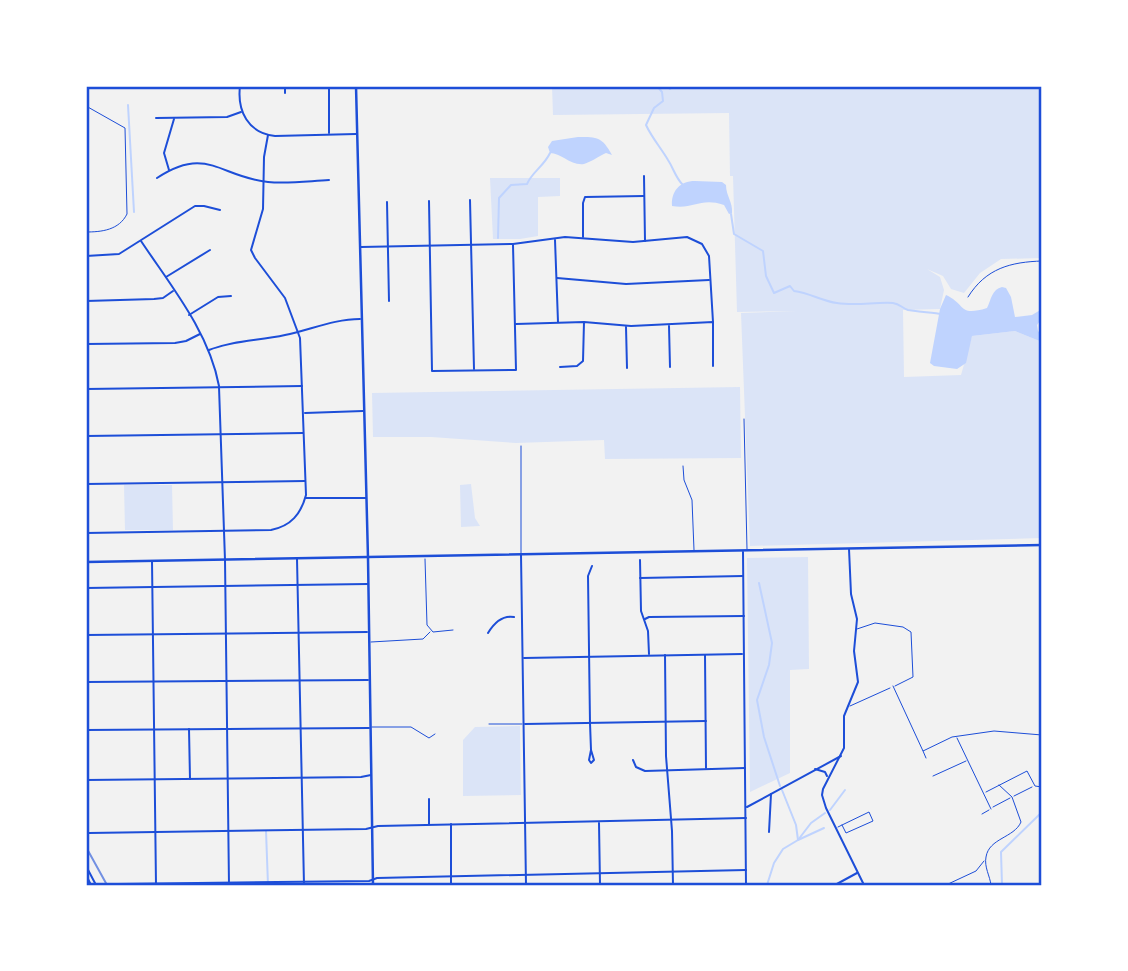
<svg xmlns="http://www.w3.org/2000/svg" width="1128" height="971" font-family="Signika,sans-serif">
  <rect width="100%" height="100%" fill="#f2f2f2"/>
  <g fill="#dbe4f7">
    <polygon points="552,86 1042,86 1042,258 1001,259 980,273 964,293 951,289 943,276 927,269 940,277 944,290 940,309 903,310 904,377 961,375 972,336 1015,331 1042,342 1042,538 750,546 741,313 797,311 737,312 733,176 730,176 729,113 553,115"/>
    <polygon points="490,178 560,178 560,196 538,197 538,236 520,239 493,239"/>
    <polygon points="740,387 741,458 605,459 604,440 516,443 431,437 373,437 372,393"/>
    <polygon points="471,484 475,518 480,526 461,527 460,485"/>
    <polygon points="124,485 172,485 173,530 125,530"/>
    <polygon points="808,557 809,669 790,670 790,773 750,792 747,558"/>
    <polygon points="520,726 521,795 463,796 463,740 475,727"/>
  </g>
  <g fill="#bfd3fe">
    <path d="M578 137C598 137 602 137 612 155L606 153C599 156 591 162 584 164 571 166 561 153 550 153L548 147 552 141Z"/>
    <path d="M695 181 722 182 726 185C726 196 733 202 732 213L729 214 724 205C700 197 693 210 672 206 671 191 680 181 695 181Z"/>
    <path d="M1002 287 1006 288 1011 297 1015 317 1032 315 1042 309V318L1037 325 1038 331 1042 335V342L1015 331 972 336 966 363 957 369 934 366 930 363 940 309 946 295C966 304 958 317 987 308 991 300 992 289 1002 287Z"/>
  </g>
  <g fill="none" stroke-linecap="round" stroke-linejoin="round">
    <g stroke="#bfd3fe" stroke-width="2">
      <path d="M657 86 662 92 663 101 654 108 646 125C652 138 661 148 668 160 674 169 675 177 683 185"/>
      <polyline points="667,86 670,89 674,86"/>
      <polyline points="128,105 134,212"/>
      <path d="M731 214 734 234 763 251 766 276 774 293 790 286 794 291C810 293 822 301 837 303 856 306 874 302 893 303 900 304 902 308 908 310 912 311 935 313 941 314"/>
      <path d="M498 238 499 198 511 185 527 184C532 172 544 166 550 153"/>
      <polyline points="759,583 772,643 769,665 757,700 764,737 780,786"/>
      <polyline points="782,790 796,825 798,840 824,828"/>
      <polyline points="830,810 845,790"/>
      <polyline points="266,831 268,885"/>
      <polyline points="767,885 774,863 783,849 798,840 811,823 825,813"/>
      <polyline points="1002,885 1001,852 1042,812"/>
    </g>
    <g stroke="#1d4ed8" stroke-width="1">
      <path d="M86 106 125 128 127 214C119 230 102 232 86 232"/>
      <path d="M968 297C986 268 1011 262 1042 261"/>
      <polyline points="744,419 747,549"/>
      <polyline points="521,446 521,553"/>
      <polyline points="683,466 684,480 692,500 694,550"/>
      <polyline points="425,559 427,625 433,632 453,630"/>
      <polyline points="857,629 875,623 903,627 911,632 913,677 895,686"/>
      <polyline points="371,642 423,639 430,632"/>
      <polyline points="893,686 923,751 952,737 994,731 1042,735"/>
      <polyline points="850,706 890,688"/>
      <polyline points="489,724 522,724"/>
      <polyline points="372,727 411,727 429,738 435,734"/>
      <polyline points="957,738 991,809"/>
      <polyline points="923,751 926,758"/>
      <polyline points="933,776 966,761"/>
      <polyline points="986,792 1027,771 1035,786 1042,787"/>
      <polyline points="1014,796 1032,787"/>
      <polyline points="993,807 1010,798"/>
      <polyline points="982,814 989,810"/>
      <polyline points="838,827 842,825 869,812 873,821 846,833 842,825"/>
      <polyline points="946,885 976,871 984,861"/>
      <path d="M991 885C990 876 984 867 986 857 989 838 1014 838 1021 822L1012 797 999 785"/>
    </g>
    <g stroke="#1d4ed8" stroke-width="2">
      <path d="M240 86C237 111 248 133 275 136L356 134"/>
      <polyline points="285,86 285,93"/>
      <polyline points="329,86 329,133"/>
      <polyline points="156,118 227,117 241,112"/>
      <polyline points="169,170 164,153 174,119"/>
      <polyline points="644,176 645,241"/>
      <path d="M157 178C207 145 220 177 268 182 288 184 309 181 329 180"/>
      <polyline points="470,200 474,369"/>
      <polyline points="429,201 432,371 516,370 513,245"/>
      <polyline points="387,202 389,301"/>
      <polyline points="583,237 583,203 585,197 644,196"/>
      <polyline points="555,240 558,322"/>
      <path d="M141 241C171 286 209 332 219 386"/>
      <polyline points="86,256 119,254 195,206 204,206 220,210"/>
      <polyline points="166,277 210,250"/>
      <polyline points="557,278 626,284 709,280"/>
      <polyline points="86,301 154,299 163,298 173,291"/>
      <polyline points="189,315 218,297 231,296"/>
      <polyline points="516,324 584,322 631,326 713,322 713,366"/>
      <polyline points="669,326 670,367"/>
      <polyline points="626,327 627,368"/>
      <polyline points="86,344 175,343 186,341 200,334"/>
      <path d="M209 350C234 340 259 341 285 335 310 330 334 319 360 319"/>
      <polyline points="560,367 577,366 583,361 584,322"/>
      <polyline points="86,389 302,386"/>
      <polyline points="305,413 363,411"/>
      <polyline points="86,436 303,433"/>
      <polyline points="86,484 305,481"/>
      <polyline points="306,498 366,498"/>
      <path d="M86 533 271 530C291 526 301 514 306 495L300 338 285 298 255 258 251 250 263 209 264 157 268 135"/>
      <polyline points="849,549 851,594 857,619 854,651 858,682 844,716 844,748 823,789 822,795 826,808 864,885"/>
      <polyline points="297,559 304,885"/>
      <polyline points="640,560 641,611 648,631 649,654"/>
      <polyline points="152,561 156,885"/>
      <polyline points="640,578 743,576"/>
      <polyline points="86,588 368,584"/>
      <polyline points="645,619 649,617 744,616"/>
      <path d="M488 633C494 623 502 615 514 617"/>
      <polyline points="86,635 367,632"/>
      <polyline points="665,655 666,756 672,831 673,885"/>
      <polyline points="705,655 706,768"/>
      <polyline points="524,658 742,654"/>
      <polyline points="86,682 368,680"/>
      <polyline points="525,724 706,721"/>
      <polyline points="189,729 190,779"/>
      <polyline points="86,730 226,729"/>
      <polyline points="591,750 589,760 591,763 594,760 591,750 590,723 588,576 592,566"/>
      <polyline points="633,760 636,767 645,771 745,768"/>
      <polyline points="815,769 825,772 827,776"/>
      <polyline points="86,780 361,777 371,775"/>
      <polyline points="429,799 429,824"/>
      <polyline points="747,807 841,756"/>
      <polyline points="599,823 600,885"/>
      <polyline points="451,824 451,885"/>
      <polyline points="769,832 771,794"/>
      <polyline points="89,833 366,829 378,826 746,818"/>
      <polyline points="86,866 96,885"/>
      <polyline points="86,875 91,885"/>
      <polyline points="118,884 369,881 377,878 746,870"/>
      <polyline points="835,885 857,873"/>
    </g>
    <g stroke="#1d4ed8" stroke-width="2">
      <polyline points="361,247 513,244 565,237 633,242 687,237 702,244 709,256 713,322"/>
      <polyline points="219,387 225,560 229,885"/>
      <polyline points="743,552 746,885"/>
      <polyline points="521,555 526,885"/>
      <polyline points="228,729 369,728"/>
    </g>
    <g stroke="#1d4ed8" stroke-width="2.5">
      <polyline points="356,86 368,558 373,885"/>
      <polyline points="86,562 1042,545"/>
    </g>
    <polyline stroke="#7290e2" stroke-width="2" points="86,847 107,885"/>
  </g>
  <rect width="1128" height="971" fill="none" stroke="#ffffff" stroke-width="175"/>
  <rect x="88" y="88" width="952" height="796" fill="none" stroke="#1d4ed8" stroke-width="2.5"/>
</svg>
